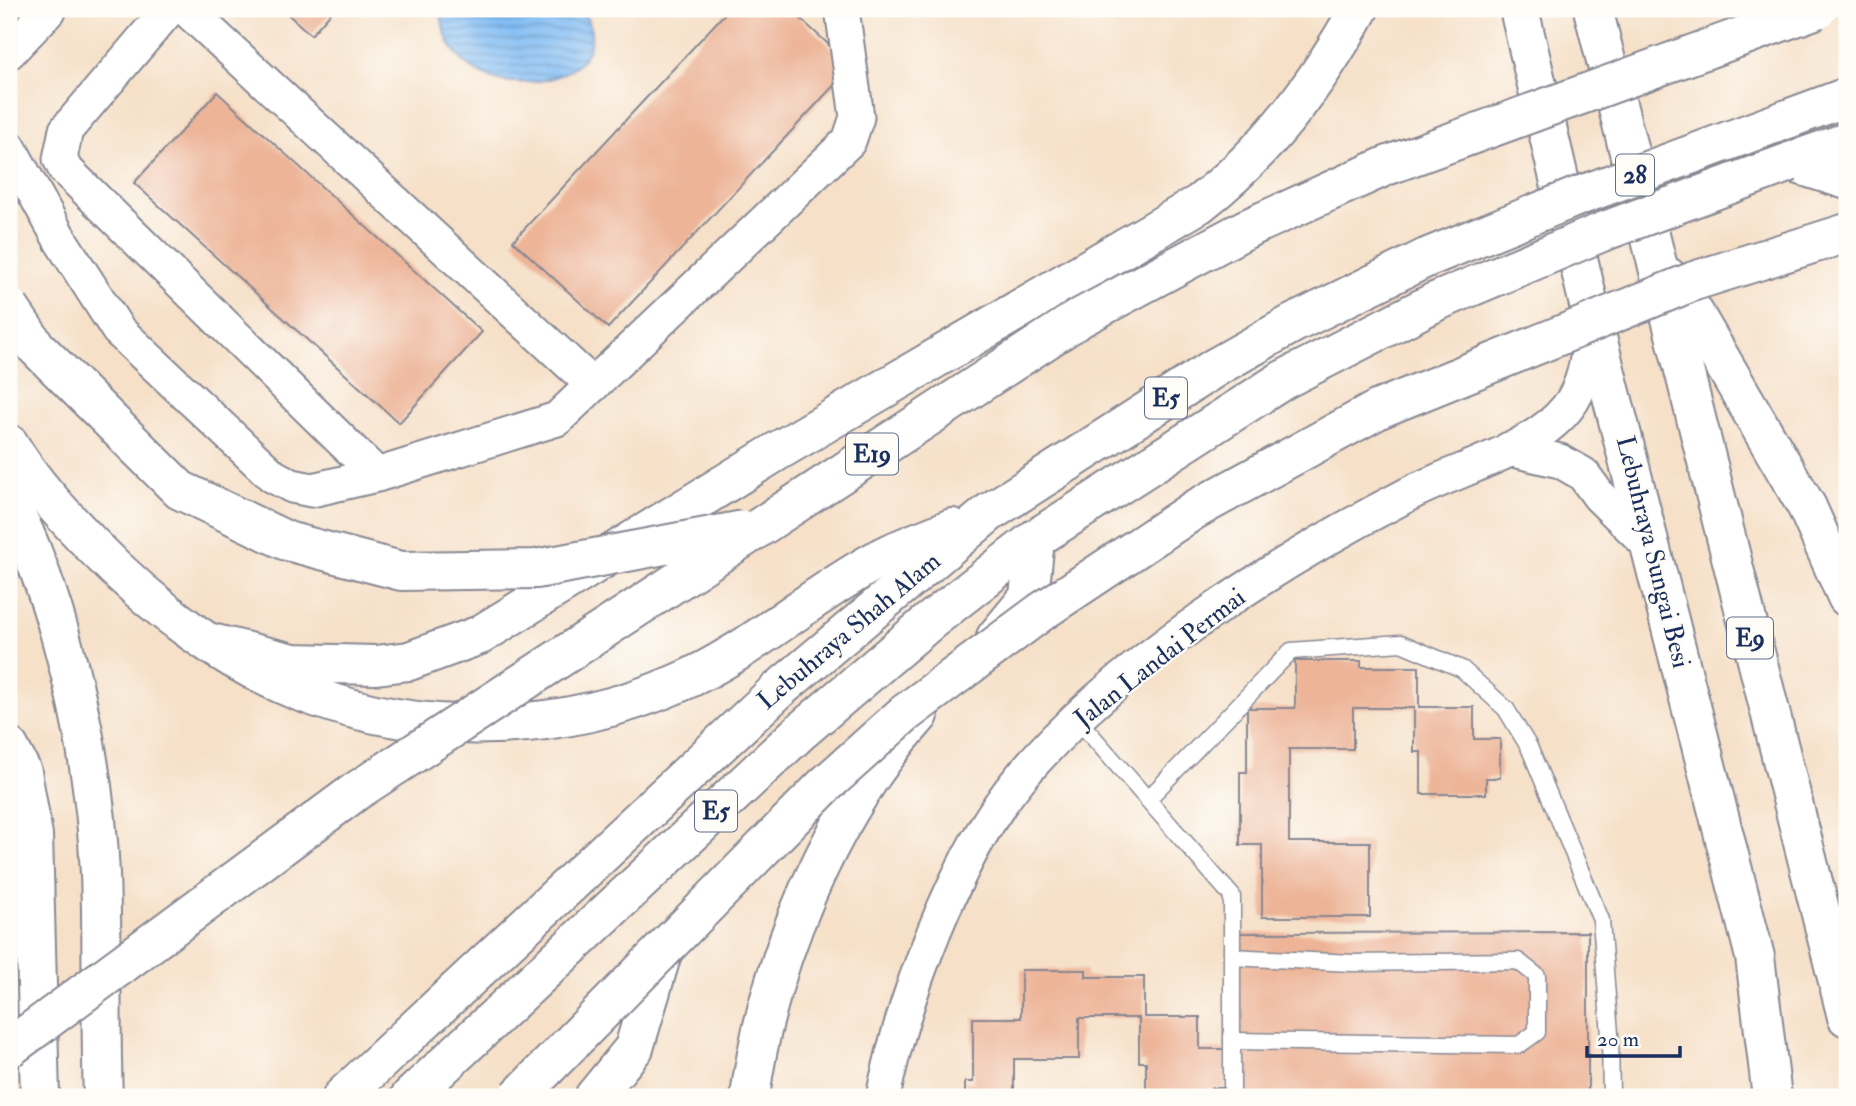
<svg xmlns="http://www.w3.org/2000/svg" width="1856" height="1106" font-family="'IM FELL Double Pica',serif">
  <defs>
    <pattern id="water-rules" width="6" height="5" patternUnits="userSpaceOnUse" patternTransform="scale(1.75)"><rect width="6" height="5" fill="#83bdf4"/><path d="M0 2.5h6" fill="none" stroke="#6a9ac9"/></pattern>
  </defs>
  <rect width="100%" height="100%" fill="#fdfcf7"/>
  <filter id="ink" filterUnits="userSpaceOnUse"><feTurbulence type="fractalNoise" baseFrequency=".0143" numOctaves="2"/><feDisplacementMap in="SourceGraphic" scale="14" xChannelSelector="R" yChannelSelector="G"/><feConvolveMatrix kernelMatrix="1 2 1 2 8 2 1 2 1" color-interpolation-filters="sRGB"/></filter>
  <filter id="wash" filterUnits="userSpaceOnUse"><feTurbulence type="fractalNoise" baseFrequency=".00686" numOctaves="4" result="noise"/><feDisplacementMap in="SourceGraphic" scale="28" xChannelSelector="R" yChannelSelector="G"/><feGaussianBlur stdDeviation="1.57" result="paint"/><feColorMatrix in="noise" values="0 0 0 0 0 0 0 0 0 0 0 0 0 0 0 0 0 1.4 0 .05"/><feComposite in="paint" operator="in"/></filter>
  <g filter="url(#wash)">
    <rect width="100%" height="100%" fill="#f6e0c8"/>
    <path fill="url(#water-rules)" stroke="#4f76a9" stroke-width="2" d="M441 9H573L587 18C620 91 446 119 441 9Z"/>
    <g id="blocks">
      <g fill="#edb497">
        <polygon points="282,9 334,9 311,35"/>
        <polygon points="729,9 790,9 852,66 608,328 513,241"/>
        <polygon points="217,92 482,332 399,423 134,183"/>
        <polygon points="1295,661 1361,661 1361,667 1419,667 1419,707 1474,707 1474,739 1500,739 1500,778 1486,778 1486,794 1421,794 1421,752 1414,752 1414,708 1353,708 1353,749 1289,749 1289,842 1370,842 1370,917 1262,917 1262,845 1240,845 1240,772 1247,772 1247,708 1295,708"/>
        <polygon points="1588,932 1588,1097 1236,1097 1236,933"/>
        <polygon points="1021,970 1086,970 1086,977 1144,977 1144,1017 1200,1017 1200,1049 1225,1049 1225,1088 1211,1088 1211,1097 1146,1097 1146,1062 1139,1062 1139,1018 1079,1018 1079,1059 1014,1059 1014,1097 965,1097 965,1082 973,1082 973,1018 1021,1018"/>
      </g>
    </g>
  </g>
  <g filter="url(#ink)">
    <use href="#blocks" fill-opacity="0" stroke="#888893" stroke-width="2"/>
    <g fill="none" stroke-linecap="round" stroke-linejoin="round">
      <defs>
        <g id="lane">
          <polyline points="1078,720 1232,896 1232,1097"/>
          <polyline points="1148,799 1291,651 1401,643 1462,669 1506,709 1529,747 1601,920 1610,1034 1611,1097"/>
          <polyline points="1232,957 1352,963 1518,961 1537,976 1537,1032 1519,1045 1232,1041"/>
        </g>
        <g id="street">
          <polyline points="169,9 66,130 60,159 65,169 377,475"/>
          <polyline points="186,9 593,385"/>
          <polyline points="9,52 50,9"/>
          <polyline points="9,147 61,241 118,330 273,476 292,486 312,490 377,475 557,419 849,141 857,117 842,9"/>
          <polyline points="1509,449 1560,461 1583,474 1599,496 1652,548"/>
          <path d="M883 1097C903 999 955 856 1020 778 1112 667 1279 561 1407 495 1456 469 1533 451 1567 408 1586 385 1588 353 1592 324"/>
        </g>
        <g id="highway">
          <polyline points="1519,9 1593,322 1755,957 1772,1097"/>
          <polyline points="1593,9 1847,1017"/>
          <polyline points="1790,162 1847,142"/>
          <polyline points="1790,162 1847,180"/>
          <polyline points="1668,277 1687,301 1807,507 1847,597"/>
          <path d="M9 444C32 482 61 513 92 545 151 606 231 668 312 696 428 738 563 733 676 684 748 654 808 597 877 560 900 547 927 539 952 528"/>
          <path d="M9 500C62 605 95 757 100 874 103 949 100 1023 103 1097"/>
          <polyline points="996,637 1029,597 1035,539"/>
          <path d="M211 643 293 663 376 665 409 661 480 635 776 452 1199 204C1267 152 1317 84 1359 9"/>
          <polyline points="9,747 22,772 33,835 40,1097"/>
          <polyline points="342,1097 777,691 990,512 1216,367 1292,324 1426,258"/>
          <polyline points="410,1097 801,731 929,622 1035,539 1283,380 1435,302"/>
          <polyline points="594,1097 634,1048 663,950"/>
          <path d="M750 1097C767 965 829 814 919 715"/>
        </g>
      </defs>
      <use href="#lane" stroke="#888893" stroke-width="19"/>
      <use href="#street" stroke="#888893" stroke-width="37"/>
      <use href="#highway" stroke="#888893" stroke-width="42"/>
      <use href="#lane" stroke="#fff" stroke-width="16"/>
      <use href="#street" stroke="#fff" stroke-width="33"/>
      <use href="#highway" stroke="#fff" stroke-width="38"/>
      <defs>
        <g id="highway-bridge">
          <polyline points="1426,258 1576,197 1847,97"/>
          <polyline points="1435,302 1602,232 1790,162"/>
          <polyline points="9,307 36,347 180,490 287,541 401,571 536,569 744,530"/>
          <polyline points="9,1048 355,792 1078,319 1246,229 1386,166 1817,9"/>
          <polyline points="518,1097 824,786 904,714 1041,612 1194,510 1379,409 1694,281 1847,233"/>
        </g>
      </defs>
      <use href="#highway-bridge" stroke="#888893" stroke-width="42" stroke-linecap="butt"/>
      <use href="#highway-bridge" stroke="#fff" stroke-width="38"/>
    </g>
  </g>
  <g text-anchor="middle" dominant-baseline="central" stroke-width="5" stroke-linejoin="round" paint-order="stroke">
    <g fill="#fdfcf7" stroke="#5f6c8c" stroke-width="2">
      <rect x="1616" y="154.5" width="38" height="41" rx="5"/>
      <rect x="1145" y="377.5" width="42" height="41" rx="5"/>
      <rect x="846" y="433.5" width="52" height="41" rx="5"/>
      <rect x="1727" y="617.5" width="46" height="41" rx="5"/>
      <rect x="695" y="790.5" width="42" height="41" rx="5"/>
    </g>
    <g font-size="24" font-weight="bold" fill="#1b2f5e">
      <text x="1635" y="175">28</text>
      <text x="1166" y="398">E5</text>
      <text x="872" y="454">E19</text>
      <text x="1750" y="638">E9</text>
      <text x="716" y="811">E5</text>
    </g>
    <g font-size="26" fill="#1b2f5e" stroke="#fdfcf7">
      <text transform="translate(1653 552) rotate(76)">Lebuhraya Sungai Besi</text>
      <text transform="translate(849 631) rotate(-40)">Lebuhraya Shah Alam</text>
      <text transform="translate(1160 658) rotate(-38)">Jalan Landai Permai</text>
    </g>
  </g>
  <rect width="1856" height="1106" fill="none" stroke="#fdfcf7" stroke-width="35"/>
  <path d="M1587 1046v10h93v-10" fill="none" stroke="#1b2f5e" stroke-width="3.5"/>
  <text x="1597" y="1046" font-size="21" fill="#1b2f5e" stroke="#fdfcf7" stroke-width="5" paint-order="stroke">20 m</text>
</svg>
